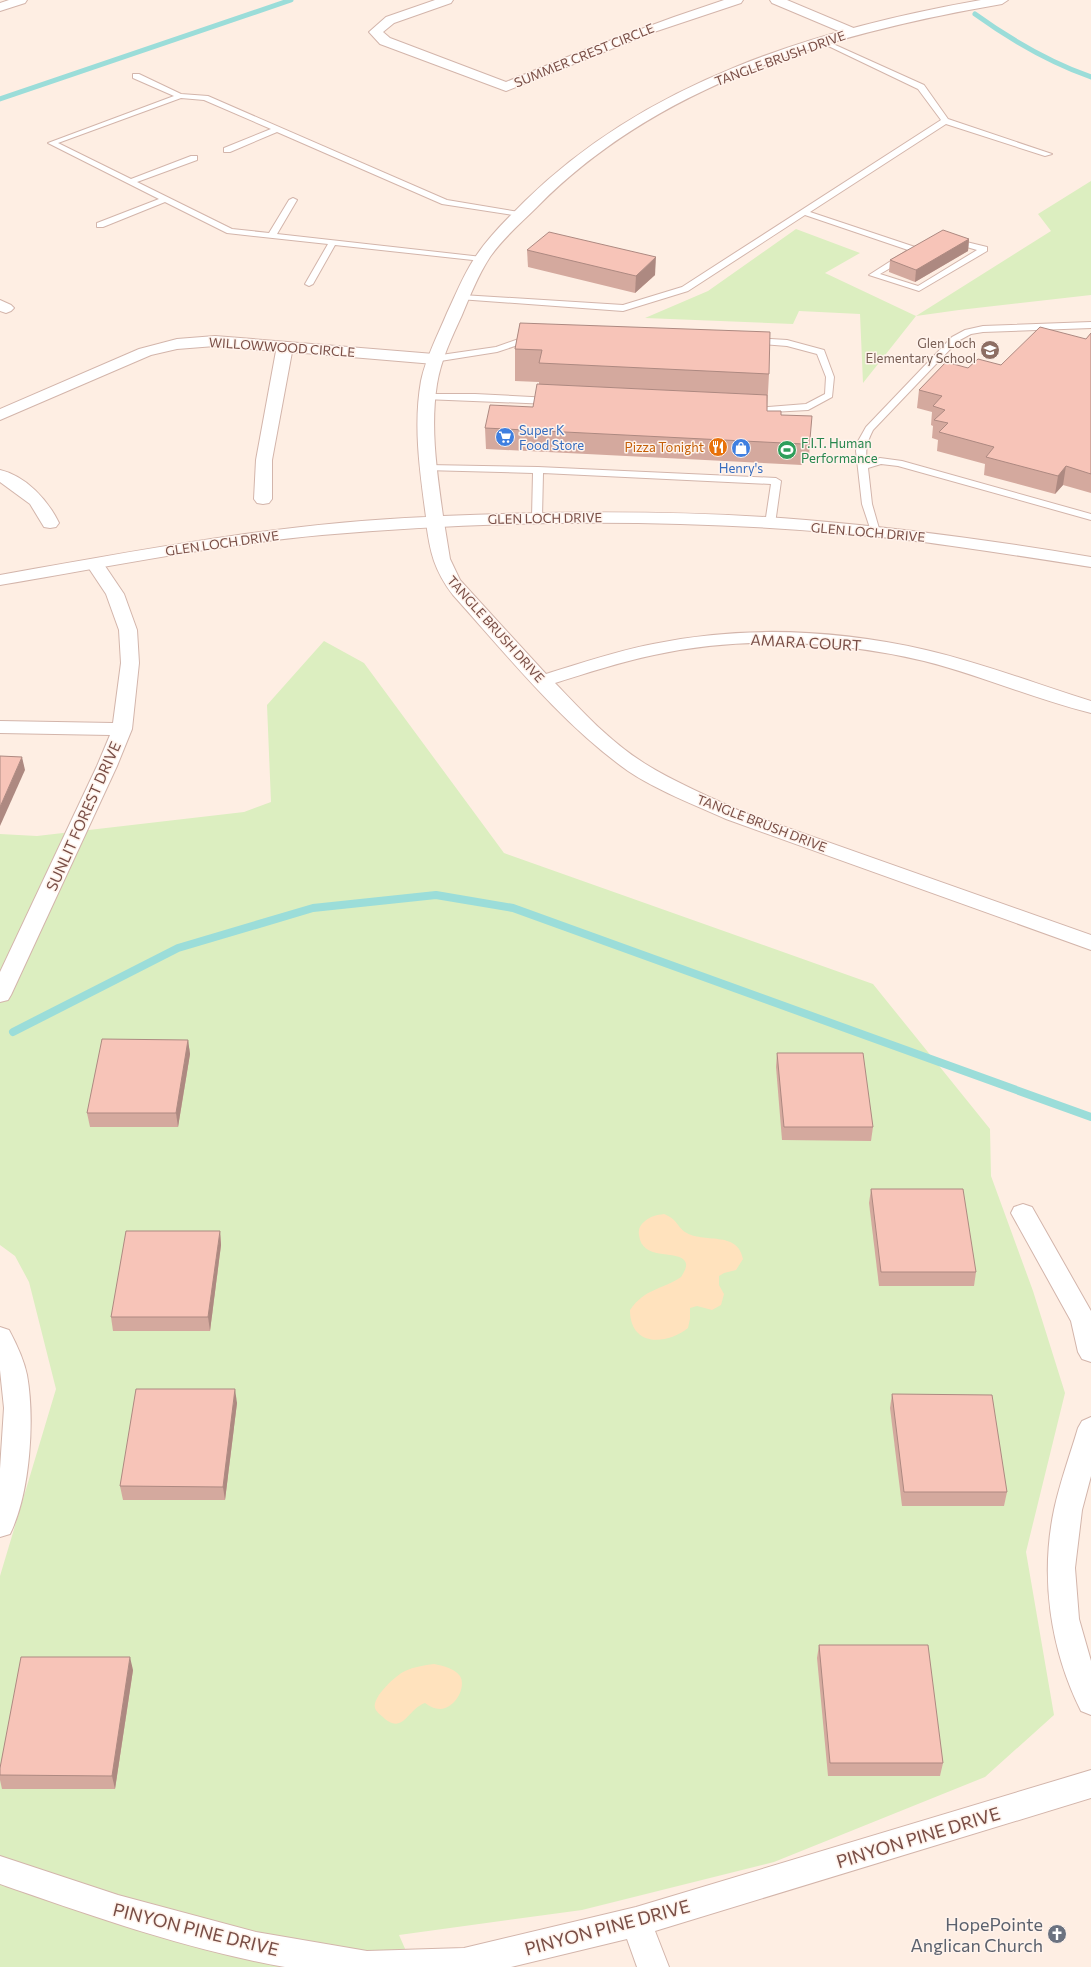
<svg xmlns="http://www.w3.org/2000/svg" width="1091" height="1967" font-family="Commissioner,sans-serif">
  <rect width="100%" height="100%" fill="#feeee3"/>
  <g fill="#dceec0">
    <polygon points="1091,181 1091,295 959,310 916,316 863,383 860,314 799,311 793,324 645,318 708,291 796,229 860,253 825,273 916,316 1051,231 1038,214"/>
    <polygon points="324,641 364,663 504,853 873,984 990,1129 991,1176 1033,1291 1065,1393 1026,1552 1054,1715 985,1777 774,1862 582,1910 399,1935 413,1967 0,1967 0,1576 56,1389 29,1282 15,1256 0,1245 0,834 37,836 244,812 271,802 267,705"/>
  </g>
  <g fill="#ffe2bd">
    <path d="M664 1214C677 1219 676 1225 685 1232 703 1244 738 1230 743 1259L736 1270 724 1273 719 1276V1285L724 1294 721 1305 712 1310 697 1306 690 1308V1319L688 1328C665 1346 630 1346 630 1310 645 1288 662 1290 681 1277 684 1272 689 1265 684 1260 675 1250 642 1261 639 1235 638 1229 640 1225 645 1221 651 1216 657 1215 664 1214Z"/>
    <path d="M434 1664C443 1666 454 1668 460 1676 467 1688 454 1709 440 1709 435 1709 429 1706 425 1703 413 1707 407 1721 399 1723 394 1725 389 1722 385 1719 382 1716 376 1712 375 1708 372 1697 396 1675 405 1671 414 1667 424 1665 434 1664Z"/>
  </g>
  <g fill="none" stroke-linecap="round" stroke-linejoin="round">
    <g stroke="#9bddd9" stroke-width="5">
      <path d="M975 14C1011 40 1049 62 1091 77"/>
      <polyline points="0,99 291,0"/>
    </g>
    <polyline stroke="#9bddd9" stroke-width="8" points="13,1032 178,948 313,908 436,895 513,908 1091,1117"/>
    <defs>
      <g id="service">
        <polygon points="822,39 924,85 948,119 1052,154 1045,156 946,124 810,212 918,248 918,252 880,274 918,286 977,250 950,242 950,238 987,247 987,251 919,291 869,275 908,250 805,215 688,291 623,311 459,299 459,295 462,295 623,305 682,287 941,120 918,89 820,42 820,40"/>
        <polygon points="133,74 139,74 181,94 208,96 447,200 519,212 523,214 519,216 442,204 277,132 230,152 224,152 224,148 271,129 204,100 181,98 58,143 131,179 191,156 197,156 197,160 137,182 232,229 269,233 289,200 293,198 297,200 277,234 482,257 486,259 482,261 335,245 313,284 309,286 305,284 328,244 227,233 165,202 103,227 97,227 97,223 159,199 48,143 174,96 133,78"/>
        <path d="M1091 322V328L983 332 971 334 958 341 873 430C867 442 865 449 867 463L880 458 902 461 1091 514V520L898 466 881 464 868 468 872 504 880 532 875 535 872 534 862 504 856 451 857 443 866 427 952 337 965 330 983 326Z"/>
        <polygon points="530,335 534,338 533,340 497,352 434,362 430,359 434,356 496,347"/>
        <polygon points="753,338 787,340 824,350 834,377 832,397 808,410 752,413 752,409 755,408 806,404 825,394 826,377 817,354 787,346 750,343 750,339"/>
        <polygon points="427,394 475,394 550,398 554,401 550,404 424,399 424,395"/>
        <polygon points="428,465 538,467 776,478 781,481 775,524 770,527 765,524 771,484 543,473 542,517 537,520 532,517 533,473 425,470 425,466"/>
      </g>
      <g id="minor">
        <polygon points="9,0 27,0 25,3 0,11 0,3"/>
        <polygon points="435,0 453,0 451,3 394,23 383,32 390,38 506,82 587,49 674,17 724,0 743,0 741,3 654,32 506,91 380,44 369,32 386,17"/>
        <polygon points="770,0 787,0 856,29 858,32 852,36 848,35 772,3"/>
        <polygon points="0,300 11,305 14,308 11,311 6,313 0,311"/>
        <polygon points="215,336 434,354 440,356 442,359 440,362 434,364 292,352 272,460 272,499 269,503 263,504 257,503 254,499 256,460 276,351 215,346 177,349 151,355 0,420 0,409 139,349 177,339"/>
        <path d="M0 470C26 476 48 500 59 523L56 527 50 528 44 527 30 504 0 482Z"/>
        <path d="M435 517 441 518 444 522 450 559 460 580 546 674C581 663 617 651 653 644 743 625 838 630 926 650 982 663 1036 684 1091 701V713C1034 699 980 675 924 661 836 640 742 636 654 655 620 662 587 673 555 683 582 711 610 742 644 763 674 782 708 796 740 811L1091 935V950L726 819C695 805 656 790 628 771 562 724 507 655 453 595 434 570 430 552 426 522L429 518Z"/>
        <polygon points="95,559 101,560 124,594 137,630 139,663 132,729 117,766 11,995 8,1000 0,1002 0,972 97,766 110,735 0,733 0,721 113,723 121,663 119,630 106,594 86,564 89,560"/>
        <polygon points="1023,1204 1032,1207 1091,1311 1091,1362 1082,1359 1078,1352 1071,1321 1011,1213 1014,1207"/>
        <path d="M0 1327 9 1330C16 1343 24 1360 27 1375 35 1420 30 1494 10 1534L0 1537V1469L4 1408 0 1370Z"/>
        <path d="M1091 1417V1476L1082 1510 1075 1568 1079 1619 1091 1661V1715L1081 1711C1050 1649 1040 1577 1054 1510 1060 1482 1070 1455 1078 1428L1082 1421Z"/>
        <path d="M1091 1770V1798L655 1931 669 1967H637L627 1939 511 1967H285C188 1950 92 1916 0 1884V1856L118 1895 256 1932 367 1951 464 1948 636 1907Z"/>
      </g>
      <path id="tertiary" d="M981 0H1008L1002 4C834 33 660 82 537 207 521 223 503 238 490 257 478 275 470 296 462 315 452 337 441 359 437 384 430 428 437 472 443 516 564 511 685 510 806 520 901 528 996 541 1091 557V567C1027 557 964 547 900 539 708 518 514 518 322 535 213 545 107 567 0 585V575C141 550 282 523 426 517 420 472 413 426 421 381 426 357 438 335 447 313 456 294 463 276 474 259 488 237 507 219 525 201 647 81 816 29 981 0Z"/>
    </defs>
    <use href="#service" stroke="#d3b5ab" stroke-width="2"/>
    <use href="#minor" stroke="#d3b5ab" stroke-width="2"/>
    <use href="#tertiary" stroke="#d3b5ab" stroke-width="2"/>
    <use href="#service" fill="#fff" fill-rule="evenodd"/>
    <use href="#minor" fill="#fff" fill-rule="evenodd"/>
    <use href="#tertiary" fill="#fff" fill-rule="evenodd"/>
  </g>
  <g fill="#d4a99e">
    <polygon points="969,239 968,251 915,282 889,272 890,260"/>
    <polygon points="527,250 655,275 635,293 528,267"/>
    <polygon points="520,323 769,374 767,411 781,415 810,439 809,460 802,460 802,465 486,449 485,428 533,407 539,384 539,382 515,381 515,349"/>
    <polygon points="1091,333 1091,493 1063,485 1055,494 984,475 985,464 937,451 938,440 932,438 933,426 931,425 932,412 917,408 919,390 968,368 1001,365 1086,339"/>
    <polygon points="188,1040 190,1054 178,1127 90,1127 87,1113"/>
    <polygon points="777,1053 873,1127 871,1141 782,1140 776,1067"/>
    <polygon points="871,1189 976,1272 974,1286 879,1286 869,1203"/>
    <polygon points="220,1231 221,1245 210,1331 113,1331 111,1317"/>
    <polygon points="892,1394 1007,1492 1004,1506 902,1506 890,1408"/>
    <polygon points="237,1403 225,1500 123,1500 120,1486"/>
    <polygon points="819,1645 943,1763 940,1776 828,1776 817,1658"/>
    <polygon points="133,1670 115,1789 2,1789 0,1780 0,1768"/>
  </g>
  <g fill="#ad8981">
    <polygon points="969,239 968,251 915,282 916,270"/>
    <polygon points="656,257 655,275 635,293 636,276"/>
    <polygon points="1066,466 1063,485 1055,494 1058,476"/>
    <polygon points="22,757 25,770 0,826 0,807"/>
    <polygon points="188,1040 190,1054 178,1127 176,1113"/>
    <polygon points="220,1231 221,1245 210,1331 208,1317"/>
    <polygon points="235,1389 237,1403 225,1500 223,1487"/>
    <polygon points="130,1657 133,1670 115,1789 112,1776"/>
  </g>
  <g fill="#f7c4b8" stroke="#ad8981">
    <polygon points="943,230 969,239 916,270 890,260"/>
    <polygon points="549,232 656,257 636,276 527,250"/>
    <polygon points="520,323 770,332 769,374 539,363 542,350 515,349"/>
    <polygon points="1040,327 1086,339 1091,333 1091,474 1066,466 1058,476 986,457 994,447 939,432 948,423 934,420 945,410 933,406 942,396 919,390 946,362 968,368 978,359 1001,365"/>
    <polygon points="537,384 767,395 767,411 781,411 781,415 812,416 810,439 803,439 803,444 485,428 490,405 533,407"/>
    <polygon points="0,756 22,757 0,807"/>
    <polygon points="102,1039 188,1040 176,1113 87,1113"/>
    <polygon points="777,1053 863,1053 873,1127 784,1127"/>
    <polygon points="871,1189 963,1189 976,1272 881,1272"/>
    <polygon points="126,1231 220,1231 208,1317 111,1317"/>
    <polygon points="136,1389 235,1389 223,1487 120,1486"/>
    <polygon points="892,1394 992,1395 1007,1492 904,1492"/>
    <polygon points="819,1645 928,1645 943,1763 830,1763"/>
    <polygon points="21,1657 130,1657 112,1776 0,1775 0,1768"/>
  </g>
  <defs>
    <symbol id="school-disc" viewBox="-11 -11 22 22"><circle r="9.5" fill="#8d6e63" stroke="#fff3ec"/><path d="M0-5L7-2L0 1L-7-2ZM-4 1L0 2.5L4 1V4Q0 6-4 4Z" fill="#fff"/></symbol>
    <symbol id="supermarket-disc" viewBox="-11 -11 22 22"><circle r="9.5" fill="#3f7fe0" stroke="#fff3ec"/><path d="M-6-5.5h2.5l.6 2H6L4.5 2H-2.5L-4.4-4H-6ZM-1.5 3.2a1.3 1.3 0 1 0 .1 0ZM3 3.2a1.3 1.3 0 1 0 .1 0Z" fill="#fff"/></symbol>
    <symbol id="restaurant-disc" viewBox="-11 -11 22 22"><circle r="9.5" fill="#e8710a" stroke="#fff3ec"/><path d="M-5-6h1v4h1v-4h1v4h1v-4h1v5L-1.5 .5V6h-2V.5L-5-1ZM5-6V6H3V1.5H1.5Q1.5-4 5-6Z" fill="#fff"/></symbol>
    <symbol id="shop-disc" viewBox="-11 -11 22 22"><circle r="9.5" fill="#3f7fe0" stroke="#fff3ec"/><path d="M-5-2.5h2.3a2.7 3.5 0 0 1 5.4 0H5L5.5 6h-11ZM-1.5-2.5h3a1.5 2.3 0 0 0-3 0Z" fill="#fff"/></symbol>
    <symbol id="stadium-disc" viewBox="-11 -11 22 22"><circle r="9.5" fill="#2e9e5b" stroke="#fff3ec"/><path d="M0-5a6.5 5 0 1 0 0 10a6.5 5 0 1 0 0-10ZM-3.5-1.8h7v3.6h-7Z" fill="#fff"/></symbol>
    <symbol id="church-disc" viewBox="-11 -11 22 22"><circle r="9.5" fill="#6b7280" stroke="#fff3ec"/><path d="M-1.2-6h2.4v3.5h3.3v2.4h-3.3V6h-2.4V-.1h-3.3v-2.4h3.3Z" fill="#fff"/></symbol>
  </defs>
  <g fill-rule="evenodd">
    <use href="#school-disc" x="979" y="339" width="22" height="22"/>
    <use href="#supermarket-disc" x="494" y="426" width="22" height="22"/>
    <use href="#restaurant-disc" x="707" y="436" width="22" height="22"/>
    <use href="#shop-disc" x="730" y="437" width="22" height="22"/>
    <use href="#stadium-disc" x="776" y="439" width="22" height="22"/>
    <use href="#church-disc" x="1046" y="1923" width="22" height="22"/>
  </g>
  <g text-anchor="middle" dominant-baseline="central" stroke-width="3" stroke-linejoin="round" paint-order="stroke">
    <g font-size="13" fill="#794e46" stroke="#fff3ec">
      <text transform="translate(584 55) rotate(-22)">SUMMER CREST CIRCLE</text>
      <text transform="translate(780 58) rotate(-20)">TANGLE BRUSH DRIVE</text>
      <text transform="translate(282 347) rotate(4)">WILLOWWOOD CIRCLE</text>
      <text transform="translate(545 518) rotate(-1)">GLEN LOCH DRIVE</text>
      <text transform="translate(868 532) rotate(5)">GLEN LOCH DRIVE</text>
      <text transform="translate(222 543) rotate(-8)">GLEN LOCH DRIVE</text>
      <text transform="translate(496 629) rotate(48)">TANGLE BRUSH DRIVE</text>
      <text transform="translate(762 823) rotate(21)">TANGLE BRUSH DRIVE</text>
    </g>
    <g font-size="13" fill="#785e54" stroke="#fff3ec" text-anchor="end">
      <text x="976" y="343">Glen Loch<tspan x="976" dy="15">Elementary School</tspan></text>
    </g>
    <g font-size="13" fill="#366cbe" stroke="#fff3ec" text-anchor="start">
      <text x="519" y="430">Super K<tspan x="519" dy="15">Food Store</tspan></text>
      <text x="741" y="468" text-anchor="middle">Henry's</text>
    </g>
    <g font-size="13" fill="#27864d" stroke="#fff3ec" text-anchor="start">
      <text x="801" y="443">F.I.T. Human<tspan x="801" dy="15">Performance</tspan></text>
    </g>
    <g font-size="13" fill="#c56008" stroke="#fff3ec" text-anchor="end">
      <text x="704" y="447">Pizza Tonight</text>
    </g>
    <g font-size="15" fill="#794e46" stroke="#fff3ec">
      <text transform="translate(806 642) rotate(3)">AMARA COURT</text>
      <text transform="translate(83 816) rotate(-66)">SUNLIT FOREST DRIVE</text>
    </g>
    <g font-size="18" fill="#794e46" stroke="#fff3ec">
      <text transform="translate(918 1837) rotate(-17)">PINYON PINE DRIVE</text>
      <text transform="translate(607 1927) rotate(-15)">PINYON PINE DRIVE</text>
      <text transform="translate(196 1929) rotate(14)">PINYON PINE DRIVE</text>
    </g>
    <g font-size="18" fill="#5b616d" stroke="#fff3ec" text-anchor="end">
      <text x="1043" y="1924">HopePointe<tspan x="1043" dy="21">Anglican Church</tspan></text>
    </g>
  </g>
</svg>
